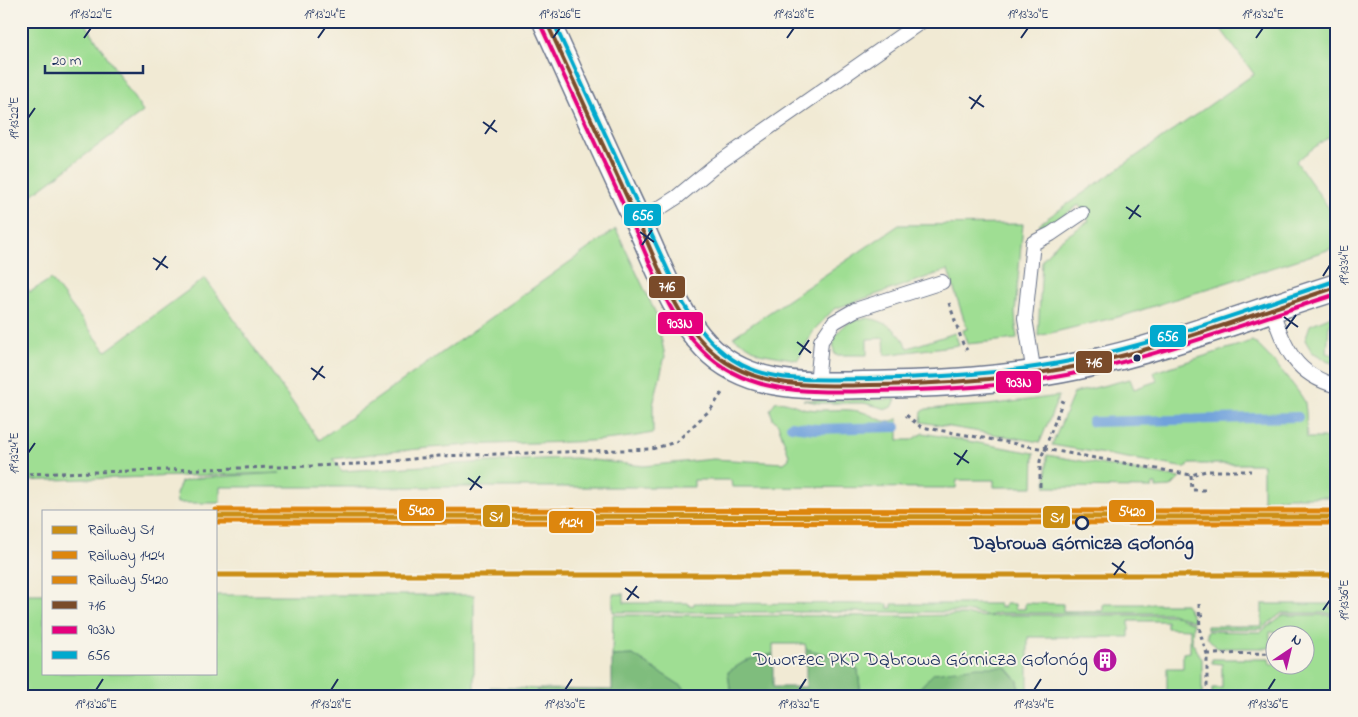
<svg xmlns="http://www.w3.org/2000/svg" width="1358" height="717" font-family="'Indie Flower',sans-serif">
  <rect width="100%" height="100%" fill="#f7f3e8"/>
  <filter id="ink" filterUnits="userSpaceOnUse"><feTurbulence type="fractalNoise" baseFrequency=".02" numOctaves="2"/><feDisplacementMap in="SourceGraphic" scale="10" xChannelSelector="R" yChannelSelector="G"/><feConvolveMatrix kernelMatrix="1 2 1 2 8 2 1 2 1" color-interpolation-filters="sRGB"/></filter>
  <filter id="wash" filterUnits="userSpaceOnUse"><feTurbulence type="fractalNoise" baseFrequency=".0096" numOctaves="4" result="noise"/><feDisplacementMap in="SourceGraphic" scale="20" xChannelSelector="R" yChannelSelector="G"/><feGaussianBlur stdDeviation="1.12" result="paint"/><feColorMatrix in="noise" values="0 0 0 0 0 0 0 0 0 0 0 0 0 0 0 0 0 1.4 0 .05"/><feComposite in="paint" operator="in"/></filter>
  <g filter="url(#wash)">
    <rect width="100%" height="100%" fill="#f1ead4"/>
    <g fill="#9fde93" stroke="#5d8678">
      <polygon points="21,21 84,21 143,112 21,203"/>
      <polygon points="1215,21 1337,21 1337,131 1296,161 1337,220 1337,247 1126,315 1038,336 1042,260 1058,242 1089,221 1079,205 1044,228 1039,224 1254,74"/>
      <polygon points="1023,224 1015,313 1017,339 967,344 963,330 967,329 948,270 834,309 814,330 798,360 759,353 733,337 899,225"/>
      <path d="M616 229 656 314 665 356 653 405V433C600 444 546 442 493 444 439 446 386 452 333 459L342 471 540 459 576 458 644 466 713 459 784 463 789 459V455L778 424 773 419 770 410 775 402C786 399 797 408 808 409 826 412 845 407 862 412 875 415 885 427 898 418V440H911L923 433 1034 453 1033 487H994V480H957L956 488 732 487 731 480H694V487H220V503H177L176 494 181 482 198 478 280 473 21 481V281L30 292 51 279 106 351 205 278 319 440Z"/>
      <polygon points="1334,306 1337,306 1337,320 1329,326 1327,353 1337,356 1337,366 1312,352 1305,340 1310,325 1336,314"/>
      <path d="M867 318C886 321 899 330 908 348L955 333 959 345 885 355 884 338 867 339V355H835C828 334 847 319 867 318Z"/>
      <path d="M1252 341C1260 344 1303 394 1305 403 1307 414 1306 427 1307 438H1337V497H1287L1263 501V464H1189L1186 468 1052 445 1074 393 1130 379 1134 389 1157 381 1154 372Z"/>
      <polygon points="1059,396 1040,442 921,422 922,412 926,409 988,405"/>
      <polygon points="896,399 893,406 887,409 864,403 819,403 803,400"/>
      <polygon points="1047,455 1180,478 1171,487 1156,488 1156,484 1153,484 1152,488 1046,487"/>
      <polygon points="21,594 44,594 44,673 216,673 216,595 474,595 474,687 476,696 21,696"/>
      <polygon points="613,594 624,594 624,603 688,603 689,606 694,605 694,603 888,604 888,608 892,608 892,604 999,604 999,607 1005,607 1005,604 1015,604 1015,609 1025,609 1025,603 1063,604 1063,611 1103,611 1103,604 1185,604 1193,617 1193,621 1171,613 999,613 988,616 971,612 613,612"/>
      <polygon points="1262,604 1329,604 1329,608 1332,608 1333,604 1337,604 1337,613 1282,613 1261,629 1207,629 1207,626 1262,626"/>
      <path d="M613 615 900 616C920 616 941 615 962 615 979 615 984 619 1000 615H1174L1193 623 1192 642 1202 659V696H1133V693H1167V668H1183V653L1190 652V629L1167 628V621H1129V637H1028V693H1084V696H1021L1018 681 934 673 912 696H861L858 670 837 657 806 649 805 644H773V654L747 660 728 672 731 696H689L683 687 633 655 612 656Z"/>
      <polygon points="1283,615 1337,615 1337,696 1212,696 1212,688 1222,688 1222,664 1212,663 1212,659 1269,659 1270,664 1306,664 1306,634 1270,632 1270,648 1217,648 1207,637 1207,631 1260,632"/>
      <polygon points="490,687 537,689 537,696 491,696"/>
    </g>
    <g fill="#7fbd7d" stroke="#4d766e">
      <polygon points="806,649 837,657 858,670 861,696 731,696 728,672 747,660 773,654 773,687 806,687"/>
      <polygon points="633,655 683,687 689,696 537,696 537,689 612,690 612,656"/>
      <polygon points="977,667 1006,667 1018,681 1021,696 912,696 934,673"/>
    </g>
    <g fill="none" stroke-linecap="round" stroke-linejoin="round">
      <g stroke="#70a1db" stroke-width="10">
        <polyline points="1092,422 1298,417"/>
        <polyline points="791,426 816,429 896,427"/>
      </g>
    </g>
  </g>
  <g filter="url(#ink)">
    <g fill="none" stroke-linecap="round" stroke-linejoin="round">
      <defs>
        <g id="service">
          <polyline points="638,222 677,197 717,164 922,21"/>
          <path d="M1271 308C1285 347 1293 374 1337 386"/>
          <polyline points="1034,374 1025,318 1033,243 1051,234 1082,213"/>
          <polyline points="817,385 821,341 834,322 855,310 942,282"/>
        </g>
        <path id="minor" d="M546 21C578 91 609 161 642 230 660 269 676 315 706 346 747 390 809 386 864 385 936 384 1007 381 1078 366 1166 348 1251 314 1337 287"/>
      </defs>
      <use href="#service" stroke="#667087" stroke-width="16"/>
      <use href="#minor" stroke="#667087" stroke-width="29"/>
      <g stroke="#667087" stroke-width="3" stroke-dasharray="4 4" stroke-linecap="butt">
        <polyline points="949,303 963,344 967,350"/>
        <polyline points="906,415 921,427 1191,475 1206,471 1251,471"/>
        <polyline points="21,474 314,466 377,463 439,456 652,449 676,442 711,409 722,393"/>
        <polyline points="1191,475 1192,490 1209,490"/>
        <polyline points="1040,487 1040,461 1063,400"/>
        <polyline points="1199,604 1200,633 1207,654 1207,696"/>
        <polyline points="1199,615 1207,615"/>
        <polyline points="1207,654 1276,653"/>
      </g>
      <use href="#service" stroke="#fff" stroke-width="14"/>
      <use href="#minor" stroke="#fff" stroke-width="26"/>
      <defs>
        <path id="bus-1" d="M546 21C578 91 610 161 642 230 660 270 675 314 706 346 749 390 812 386 870 385 939 384 1009 380 1078 366 1166 348 1251 315 1337 287"/>
        <path id="bus-2" d="M540 24C572 94 605 164 637 234 655 274 670 319 702 350 747 396 812 392 871 391 941 390 1012 387 1081 372 1168 353 1252 321 1337 294"/>
        <path id="bus-3" d="M553 21 683 303C698 328 715 351 742 365 780 384 827 379 868 379 938 377 1007 374 1075 360 1164 342 1249 309 1335 281"/>
      </defs>
      <use href="#bus-1" stroke="#f7f3e8" stroke-width="8"/>
      <use href="#bus-2" stroke="#f7f3e8" stroke-width="8"/>
      <use href="#bus-3" stroke="#f7f3e8" stroke-width="8"/>
      <use href="#bus-1" stroke="#7a4b2a" stroke-width="4"/>
      <use href="#bus-2" stroke="#e5007d" stroke-width="4"/>
      <use href="#bus-3" stroke="#00a9ce" stroke-width="4"/>
      <defs>
        <g id="rail-1">
          <polyline points="216,516 1337,517"/>
          <polyline points="216,575 1337,575"/>
        </g>
        <polyline id="rail-2" points="216,522 1337,523"/>
        <polyline id="rail-3" points="216,510 1337,511"/>
      </defs>
      <use href="#rail-1" stroke="#f7f3e8" stroke-width="9"/>
      <use href="#rail-2" stroke="#f7f3e8" stroke-width="9"/>
      <use href="#rail-3" stroke="#f7f3e8" stroke-width="9"/>
      <use href="#rail-1" stroke="#cb8e13" stroke-width="5"/>
      <use href="#rail-2" stroke="#dd860e" stroke-width="5"/>
      <use href="#rail-3" stroke="#dd860e" stroke-width="5"/>
    </g>
  </g>
  <path fill="none" stroke="#1b2f5e" stroke-width="2" d="M84 38 91 28M318 38 325 28M553 38 560 28M787 38 794 28M1021 38 1028 28M1256 38 1263 28M969 97 984 107M971 109 981 95M28 118 35 108M483 122 497 132M485 134 495 120M1126 207 1141 217M1129 219 1139 205M640 232 654 242M642 245 652 230M153 258 168 268M156 270 166 256M1323 276 1330 265M1284 317 1298 327M1286 329 1296 315M797 342 811 353M799 355 809 340M311 368 325 378M313 380 323 366M28 453 35 443M954 453 969 463M957 465 967 450M468 478 482 488M470 490 480 476M1112 563 1126 573M1114 575 1124 561M625 588 639 598M627 600 637 586M1323 610 1330 600M96 690 103 679M331 690 338 679M565 690 572 679M799 690 806 679M1034 690 1041 679M1268 690 1275 679"/>
  <defs>
    <symbol id="building-disc" viewBox="-11 -11 22 22"><circle r="9.5" fill="#b5179e" stroke="#f7f3e8"/><path d="M-4-6H4V6H1V3H-1V6H-4ZM-2.5-4.3h1.7v1.8h-1.7ZM.8-4.3h1.7v1.8H.8ZM-2.5-1h1.7V.8h-1.7ZM.8-1h1.7V.8H.8Z" fill="#fff"/></symbol>
  </defs>
  <g fill-rule="evenodd">
    <use href="#building-disc" x="1091" y="646" width="28" height="28"/>
  </g>
  <circle fill="#1b2f5e" stroke="#f7f3e8" stroke-width="2" cx="1137" cy="358" r="4.5"/>
  <circle fill="#f7f3e8" stroke="#1b2f5e" stroke-width="2.5" cx="1082" cy="523" r="6"/>
  <g text-anchor="middle" dominant-baseline="central" stroke-width="4" stroke-linejoin="round" paint-order="stroke">
    <g font-size="20" font-weight="bold" fill="#1b2f5e" stroke="#f7f3e8">
      <text x="1082" y="544">Dąbrowa Górnicza Gołonóg</text>
    </g>
    <g font-size="20" fill="#1b2f5e" stroke="#f7f3e8" text-anchor="end">
      <text x="1088" y="660">Dworzec PKP Dąbrowa Górnicza Gołonóg</text>
    </g>
  </g>
  <g stroke="#f7f3e8" stroke-width="2">
    <rect x="623" y="203" width="39" height="24" rx="5" fill="#00a9ce"/>
    <rect x="648" y="275" width="38" height="24" rx="5" fill="#7a4b2a"/>
    <rect x="657" y="311" width="47" height="24" rx="5" fill="#e5007d"/>
    <rect x="1149" y="324" width="38" height="24" rx="5" fill="#00a9ce"/>
    <rect x="1075" y="350" width="38" height="24" rx="5" fill="#7a4b2a"/>
    <rect x="995" y="370" width="47" height="24" rx="5" fill="#e5007d"/>
    <rect x="398" y="498" width="47" height="24" rx="5" fill="#dd860e"/>
    <rect x="1108" y="499" width="47" height="24" rx="5" fill="#dd860e"/>
    <rect x="482" y="504" width="29" height="24" rx="5" fill="#cb8e13"/>
    <rect x="1042" y="505" width="29" height="24" rx="5" fill="#cb8e13"/>
    <rect x="548" y="510" width="47" height="24" rx="5" fill="#dd860e"/>
  </g>
  <g font-size="14" text-anchor="middle" font-weight="bold" fill="#fff">
    <text x="643" y="220">656</text>
    <text x="667" y="291">716</text>
    <text x="680" y="328">903N</text>
    <text x="1168" y="341">656</text>
    <text x="1094" y="367">716</text>
    <text x="1019" y="387">903N</text>
    <text x="421" y="515">5420</text>
    <text x="1132" y="516">5420</text>
    <text x="496" y="521">S1</text>
    <text x="1057" y="522">S1</text>
    <text x="571" y="527">1424</text>
  </g>
  <rect width="1358" height="717" fill="none" stroke="#f7f3e8" stroke-width="55"/>
  <rect x="42" y="510" width="175" height="165" fill="#f7f3e8" stroke="#9fa5b1"/>
  <rect x="52" y="526" width="25" height="8" fill="#cb8e13" stroke="#9fa5b1"/>
  <text x="88" y="534" font-size="15" fill="#1b2f5e">Railway S1</text>
  <rect x="52" y="551" width="25" height="8" fill="#dd860e" stroke="#9fa5b1"/>
  <text x="88" y="560" font-size="15" fill="#1b2f5e">Railway 1424</text>
  <rect x="52" y="576" width="25" height="8" fill="#dd860e" stroke="#9fa5b1"/>
  <text x="88" y="584" font-size="15" fill="#1b2f5e">Railway 5420</text>
  <rect x="52" y="601" width="25" height="8" fill="#7a4b2a" stroke="#9fa5b1"/>
  <text x="88" y="610" font-size="15" fill="#1b2f5e">716</text>
  <rect x="52" y="626" width="25" height="8" fill="#e5007d" stroke="#9fa5b1"/>
  <text x="88" y="634" font-size="15" fill="#1b2f5e">903N</text>
  <rect x="52" y="651" width="25" height="8" fill="#00a9ce" stroke="#9fa5b1"/>
  <text x="88" y="660" font-size="15" fill="#1b2f5e">656</text>
  <g transform="translate(1290 650) rotate(35)"><circle r="24" fill="#f7f3e8" stroke="#9fa5b1"/>
  <path d="M0-4L9 19L0 12L-9 19Z" fill="#b5179e"/>
  <text y="-8" font-size="14" font-weight="bold" text-anchor="middle" fill="#1b2f5e">N</text>
  </g>
  <path d="M45 65v8h98v-8" fill="none" stroke="#1b2f5e" stroke-width="2.5"/>
  <text x="52" y="65" font-size="15" fill="#1b2f5e" stroke="#f7f3e8" stroke-width="4" paint-order="stroke">20 m</text>
  <rect x="28" y="28" width="1302" height="662" fill="none" stroke="#1b2f5e" stroke-width="2"/>
  <g font-size="12" text-anchor="middle" fill="#1b2f5e">
    <text x="91" y="18">19°13'22"E</text>
    <text x="325" y="18">19°13'24"E</text>
    <text x="560" y="18">19°13'26"E</text>
    <text x="794" y="18">19°13'28"E</text>
    <text x="1028" y="18">19°13'30"E</text>
    <text x="1263" y="18">19°13'32"E</text>
    <text transform="translate(14 118) rotate(-90)" y="4">19°13'22"E</text>
    <text transform="translate(1344 265) rotate(-90)" y="4">19°13'34"E</text>
    <text transform="translate(14 453) rotate(-90)" y="4">19°13'24"E</text>
    <text transform="translate(1344 600) rotate(-90)" y="4">19°13'36"E</text>
    <text x="96" y="708">19°13'26"E</text>
    <text x="331" y="708">19°13'28"E</text>
    <text x="565" y="708">19°13'30"E</text>
    <text x="799" y="708">19°13'32"E</text>
    <text x="1034" y="708">19°13'34"E</text>
    <text x="1268" y="708">19°13'36"E</text>
  </g>
</svg>
